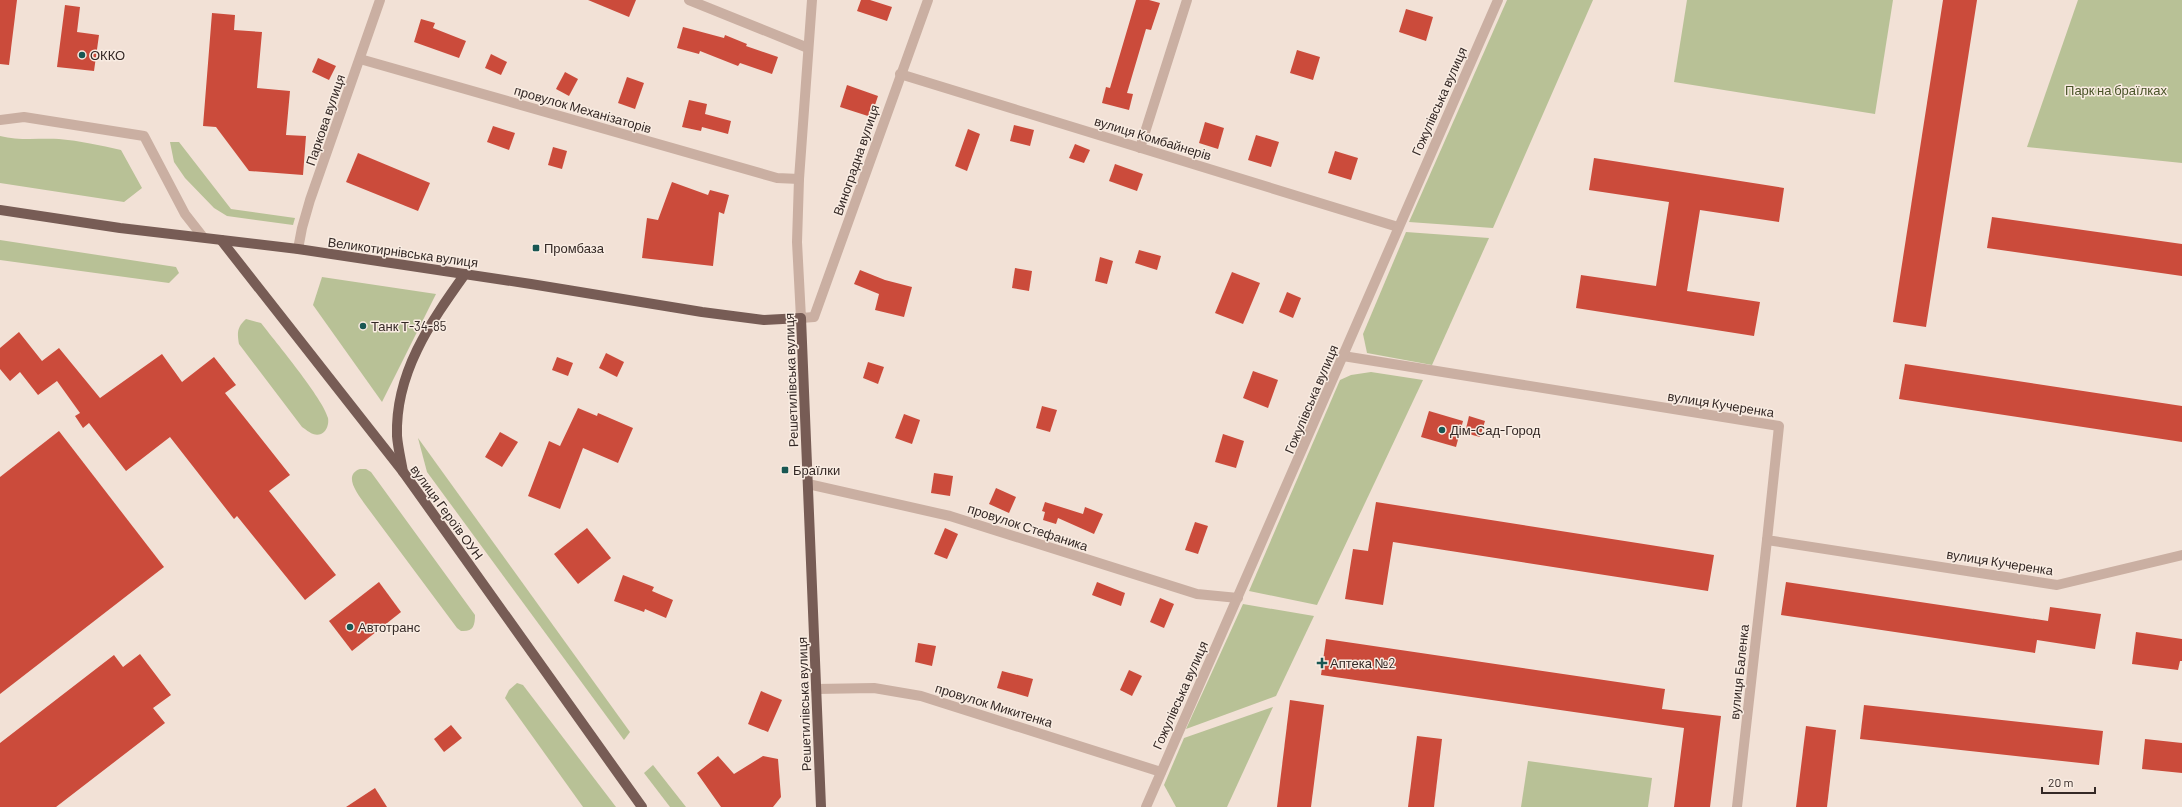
<svg xmlns="http://www.w3.org/2000/svg" width="2182" height="807" font-family="Barlow,sans-serif">
  <rect width="100%" height="100%" fill="#f2e1d6"/>
  <g fill="#b8c196">
    <polygon points="1507,0 1593,0 1493,228 1409,222"/>
    <polygon points="1687,0 1893,0 1875,114 1674,82"/>
    <polygon points="2078,0 2182,0 2182,163 2027,147"/>
    <path d="M0 136C20 141 39 138 59 139 80 141 100 145 121 150L142 188 124 202 0 183Z"/>
    <polygon points="170,142 179,142 231,209 295,218 293,225 227,216 214,208 185,178 174,162"/>
    <polygon points="1406,232 1489,238 1432,365 1367,353 1363,334"/>
    <polygon points="0,240 176,267 179,273 169,283 0,260"/>
    <polygon points="322,277 436,294 382,402 313,305"/>
    <path d="M246 319 261 323C275 341 324 400 328 418 329 424 327 431 321 434 314 437 308 431 302 427L239 344C237 333 237 327 246 319Z"/>
    <polygon points="1371,372 1423,380 1317,605 1249,591 1340,380 1351,375"/>
    <polygon points="418,438 630,732 624,740 427,472"/>
    <path d="M360 469H366L371 472 475 615C475 626 473 632 461 631L457 628 364 503C357 493 343 475 360 469Z"/>
    <polygon points="1243,604 1314,616 1276,696 1186,729"/>
    <polygon points="517,683 523,685 616,807 583,807 505,698 509,690"/>
    <polygon points="1273,707 1227,807 1176,807 1164,785 1184,738"/>
    <polygon points="1528,761 1652,778 1648,807 1521,807"/>
    <polygon points="653,765 686,807 670,807 644,773"/>
  </g>
  <g fill="#cb4b3b">
    <polygon points="0,0 17,0 9,65 0,64"/>
    <polygon points="588,0 636,0 629,17"/>
    <polygon points="861,0 870,0 892,7 887,21 857,11"/>
    <polygon points="1136,0 1149,0 1160,3 1151,30 1146,29 1127,93 1133,94 1129,110 1102,103 1106,87 1110,88"/>
    <polygon points="1943,0 1977,0 1926,327 1893,322"/>
    <polygon points="65,5 80,7 77,32 99,35 94,71 57,67"/>
    <polygon points="1406,9 1433,17 1426,41 1399,32"/>
    <polygon points="212,13 235,15 234,30 262,32 257,88 290,91 286,135 306,136 303,175 249,171 216,127 203,126"/>
    <polygon points="421,19 435,23 433,28 466,41 459,58 414,42"/>
    <polygon points="683,27 724,38 725,35 747,44 746,46 778,57 772,74 740,63 738,66 700,51 699,54 677,48"/>
    <polygon points="1297,50 1320,57 1313,80 1290,73"/>
    <polygon points="491,54 507,62 501,75 485,68"/>
    <polygon points="318,58 336,66 329,80 312,72"/>
    <polygon points="565,72 578,79 569,96 556,89"/>
    <polygon points="627,77 644,83 635,109 618,103"/>
    <polygon points="847,85 878,96 871,117 840,107"/>
    <polygon points="689,100 707,104 705,114 731,121 728,134 702,127 701,131 682,127"/>
    <polygon points="1205,122 1224,128 1218,149 1199,143"/>
    <polygon points="1014,125 1034,130 1030,146 1010,141"/>
    <polygon points="493,126 515,133 509,150 487,142"/>
    <polygon points="968,129 980,134 967,171 955,166"/>
    <polygon points="1256,135 1279,142 1271,167 1248,160"/>
    <polygon points="1075,144 1090,150 1084,163 1069,158"/>
    <polygon points="553,147 567,151 562,169 548,165"/>
    <polygon points="1335,151 1358,158 1351,180 1328,173"/>
    <polygon points="358,153 430,183 418,211 346,182"/>
    <polygon points="1594,158 1784,188 1779,222 1700,210 1687,291 1760,302 1754,336 1576,308 1581,275 1656,286 1669,202 1589,190"/>
    <polygon points="1115,164 1143,174 1137,191 1109,181"/>
    <polygon points="672,182 708,195 710,190 729,195 724,214 719,212 713,266 642,258 647,218 658,220"/>
    <polygon points="1992,217 2182,244 2182,276 1987,248"/>
    <polygon points="1139,250 1161,256 1157,270 1135,263"/>
    <polygon points="1100,257 1113,261 1107,284 1095,281"/>
    <polygon points="1015,268 1032,271 1029,291 1012,288"/>
    <polygon points="860,270 885,280 912,287 904,317 875,310 879,294 854,284"/>
    <polygon points="1232,272 1260,283 1243,324 1215,313"/>
    <polygon points="1287,292 1301,298 1293,318 1279,312"/>
    <polygon points="19,332 42,361 59,348 100,398 162,354 182,382 214,357 236,385 225,393 290,475 269,491 336,575 305,600 237,516 234,519 170,437 126,471 89,423 83,428 75,416 80,413 57,381 38,395 20,372 10,381 0,369 0,348"/>
    <polygon points="606,353 624,362 617,377 599,368"/>
    <polygon points="557,357 573,363 568,376 552,370"/>
    <polygon points="868,362 884,367 878,384 863,378"/>
    <polygon points="1905,364 2182,406 2182,442 1899,399"/>
    <polygon points="1253,371 1278,380 1268,408 1243,398"/>
    <polygon points="1042,406 1057,410 1050,432 1036,428"/>
    <polygon points="578,408 597,416 598,413 633,428 618,463 583,448 560,509 528,496 549,441 560,446"/>
    <polygon points="1429,411 1463,421 1456,447 1421,437"/>
    <polygon points="904,414 920,420 912,444 895,438"/>
    <polygon points="1469,416 1485,421 1480,437 1465,433"/>
    <polygon points="59,431 164,567 0,694 0,477"/>
    <polygon points="500,432 518,442 502,467 485,457"/>
    <polygon points="1223,434 1244,441 1236,468 1215,462"/>
    <polygon points="934,473 953,476 950,496 931,493"/>
    <polygon points="996,488 1016,497 1009,513 989,504"/>
    <polygon points="1045,502 1083,514 1085,507 1103,514 1094,534 1058,518 1056,524 1043,520 1045,512 1042,511"/>
    <polygon points="1376,502 1714,555 1708,591 1393,542 1383,605 1345,599 1353,549 1368,551"/>
    <polygon points="1195,522 1208,526 1198,554 1185,550"/>
    <polygon points="587,528 611,558 578,584 554,554"/>
    <polygon points="945,528 958,534 947,559 934,554"/>
    <polygon points="623,575 654,587 652,591 673,600 666,618 645,609 644,612 614,601"/>
    <polygon points="379,582 401,612 352,651 329,621"/>
    <polygon points="1097,582 1125,593 1121,606 1092,595"/>
    <polygon points="1786,582 2048,621 2050,607 2101,614 2095,649 2037,640 2035,653 1781,615"/>
    <polygon points="1160,598 1174,604 1164,628 1150,622"/>
    <polygon points="2136,632 2182,639 2182,661 2180,661 2178,670 2132,664"/>
    <polygon points="1326,639 1665,689 1662,709 1721,716 1710,807 1674,807 1684,728 1321,675"/>
    <polygon points="918,643 936,646 932,666 915,662"/>
    <polygon points="140,654 171,695 153,708 165,723 56,807 0,807 0,743 114,655 123,667"/>
    <polygon points="1129,670 1142,676 1132,696 1120,690"/>
    <polygon points="1002,671 1033,679 1028,697 997,688"/>
    <polygon points="761,691 782,700 768,732 748,724"/>
    <polygon points="1290,700 1324,705 1311,807 1277,807"/>
    <polygon points="1864,705 2103,731 2099,765 1860,739"/>
    <polygon points="451,725 462,738 444,752 434,739"/>
    <polygon points="1806,726 1836,730 1827,807 1796,807"/>
    <polygon points="1417,736 1442,739 1434,807 1408,807"/>
    <polygon points="2145,739 2182,743 2182,773 2142,769"/>
    <polygon points="718,756 734,774 763,756 778,759 781,797 773,807 721,807 697,773"/>
    <polygon points="375,788 387,807 346,807"/>
  </g>
  <g fill="none" stroke-linecap="round" stroke-linejoin="round">
    <g stroke="#caafa2" stroke-width="10">
      <polyline points="689,0 808,48"/>
      <polyline points="812,0 799,179 797,242 801,318 814,317 928,0"/>
      <polyline points="360,59 777,178 799,179"/>
      <polyline points="900,74 1398,227"/>
      <polyline points="0,120 24,117 144,136 185,214 203,237"/>
      <polyline points="1140,148 1187,0"/>
      <polyline points="298,249 302,228 310,200 380,0"/>
      <polyline points="1343,356 1779,426 1767,540 2057,585 2182,555"/>
      <polyline points="808,484 950,516 1197,594 1238,598"/>
      <polyline points="816,689 874,688 921,696 1161,772"/>
      <polyline points="1146,807 1498,0"/>
      <polyline points="1737,807 1767,540"/>
    </g>
    <g stroke="#775c55" stroke-width="10">
      <polyline points="0,210 120,228 298,249 531,284 702,312 764,320 801,318 821,807"/>
      <polyline points="221,240 404,473 642,807"/>
      <path d="M403 472C401 460 398 448 397 436 395 373 430 323 465 274"/>
    </g>
  </g>
  <g fill="#195753" stroke="#f9ece2" stroke-width="1.5">
    <circle cx="82" cy="55" r="4"/>
    <rect x="532" y="244" width="8" height="8" rx="2"/>
    <circle cx="363" cy="326" r="4"/>
    <circle cx="1442" cy="430" r="4"/>
    <rect x="781" y="466" width="8" height="8" rx="2"/>
    <circle cx="350" cy="627" r="4"/>
    <path d="M1320 657h4v4h4v4h-4v4h-4v-4h-4v-4h4z"/>
  </g>
  <g text-anchor="middle" dominant-baseline="central" stroke-width="3" stroke-linejoin="round" paint-order="stroke">
    <g font-size="13" fill="#342825" stroke="#f9ece2" text-anchor="start">
      <text x="90" y="55">ОККО</text>
      <text x="544" y="248">Промбаза</text>
      <text x="371" y="326">Танк Т-34-85</text>
      <text x="1450" y="430">Дім-Сад-Город</text>
      <text x="793" y="470">Браїлки</text>
      <text x="358" y="627">Автотранс</text>
      <text x="1330" y="663">Аптека №2</text>
    </g>
    <g font-size="13" fill="#495328" stroke="#f9ece2">
      <text x="2116" y="90">Парк на браїлках</text>
    </g>
    <g font-size="13" fill="#342825" stroke="#f9ece2">
      <text transform="translate(1439 101) rotate(-66)">Гожулівська вулиця</text>
      <text transform="translate(583 109) rotate(16)">провулок Механізаторів</text>
      <text transform="translate(325 120) rotate(-71)">Паркова вулиця</text>
      <text transform="translate(1153 138) rotate(17)">вулиця Комбайнерів</text>
      <text transform="translate(856 160) rotate(-71)">Виноградна вулиця</text>
      <text transform="translate(403 252) rotate(8)">Великотирнівська вулиця</text>
      <text transform="translate(791 380) rotate(-92)">Решетилівська вулиця</text>
      <text transform="translate(1311 399) rotate(-67)">Гожулівська вулиця</text>
      <text transform="translate(1721 404) rotate(9)">вулиця Кучеренка</text>
      <text transform="translate(447 512) rotate(54)">вулиця Героїв ОУН</text>
      <text transform="translate(1028 527) rotate(18)">провулок Стефаника</text>
      <text transform="translate(2000 562) rotate(9)">вулиця Кучеренка</text>
      <text transform="translate(1739 672) rotate(-84)">вулиця Баленка</text>
      <text transform="translate(1180 695) rotate(-66)">Гожулівська вулиця</text>
      <text transform="translate(804 704) rotate(-92)">Решетилівська вулиця</text>
      <text transform="translate(994 705) rotate(17)">провулок Микитенка</text>
    </g>
  </g>
  <path d="M2042 787v6h53v-6" fill="none" stroke="#342825" stroke-width="2"/>
  <text x="2048" y="787" font-size="12" fill="#342825" stroke="#f9ece2" stroke-width="3" paint-order="stroke">20 m</text>
</svg>
